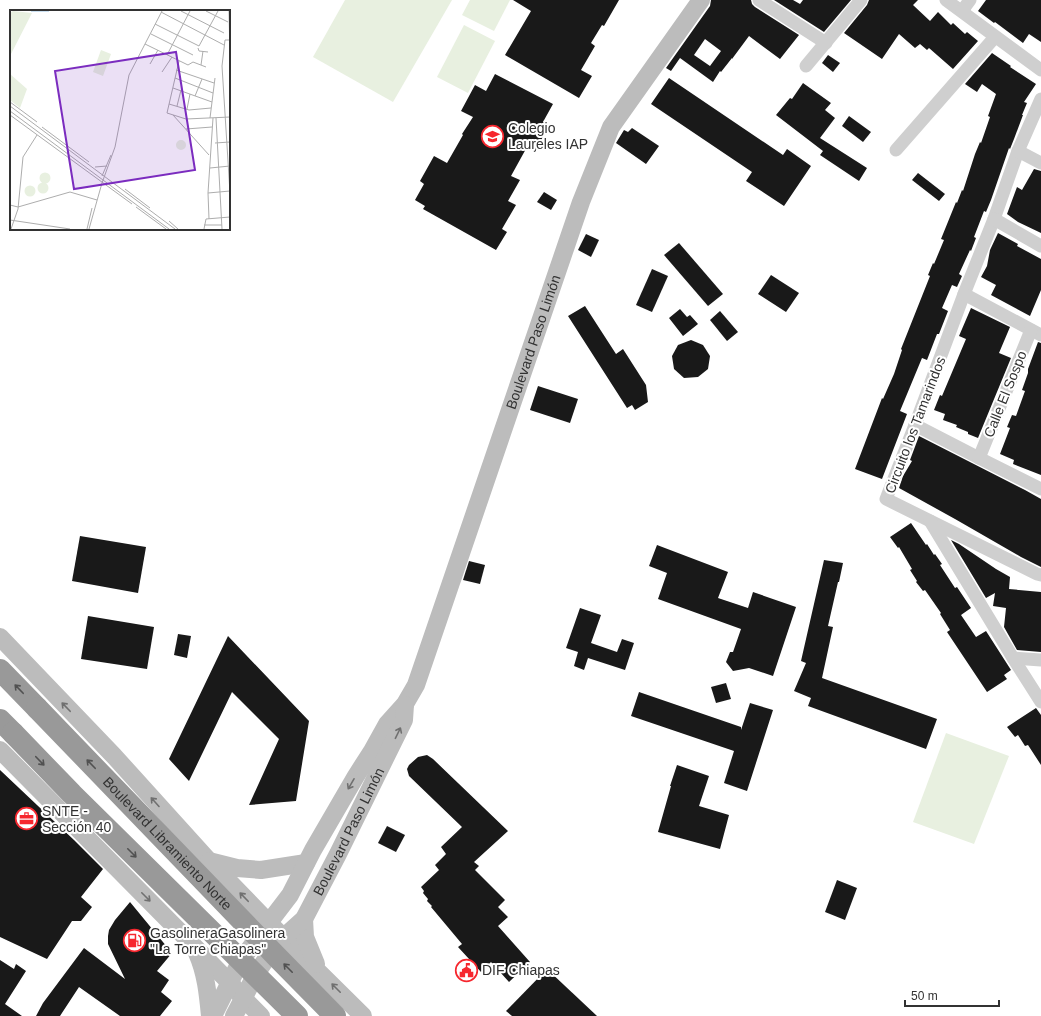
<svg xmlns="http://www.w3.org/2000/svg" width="1041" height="1016" font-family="Arial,sans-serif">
  <rect width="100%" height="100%" fill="#fff"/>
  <g fill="#e8f0e0">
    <polygon points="345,0 452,0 393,102 313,57"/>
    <polygon points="470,0 510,0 494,31 462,15"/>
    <polygon points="464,25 495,41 468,93 437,77"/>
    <polygon points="946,733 1009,756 974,844 913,822"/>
  </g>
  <g fill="#191919" fill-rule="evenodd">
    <polygon points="513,0 619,0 604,26 602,25 591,43 595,46 581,70 592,76 579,98 505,55 531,11"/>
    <path d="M711 0H751L752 4 755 7 799 35 780 59 749 36 732 59V58L721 72 720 71 713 82 680 58 671 71 666 68 710 6ZM705 39 721 51 710 66 694 55Z"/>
    <polygon points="774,0 793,0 800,4 803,0 851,0 824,32"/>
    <polygon points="869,0 918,0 913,5 930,21 938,12 951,25 953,23 965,34 967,32 978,41 953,69 929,48 927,50 920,44 915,48 899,34 882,59 844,33 867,5"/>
    <polygon points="986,0 1041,0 1041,42 1029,34 1023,43 995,22 994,23 978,11"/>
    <polygon points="992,53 1011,66 1010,67 1036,84 1024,102 1027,103 1022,115 1023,115 1014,139 1010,149 1009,148 991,200 986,212 984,211 974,237 976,238 971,251 970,250 959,274 962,276 957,287 952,285 942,308 948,311 939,334 937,334 927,360 922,358 900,411 907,414 882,479 855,469 882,398 883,399 894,374 902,350 901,349 930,276 928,275 933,263 934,264 944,240 941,239 956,202 957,203 962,190 963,191 975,154 980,142 981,143 990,117 988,116 996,94 982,84 977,92 965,84"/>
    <polygon points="828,55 840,63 833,72 822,63"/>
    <polygon points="495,74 553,104 543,122 549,125 535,152 527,147 511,176 520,180 508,201 516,205 502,229 507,232 496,250 423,209 425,206 415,200 424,184 420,181 434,156 447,163 463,135 462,134 473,117 461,111 475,85 486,91"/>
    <polygon points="669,78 783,155 787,149 811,166 784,206 746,181 752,172 651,104"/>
    <polygon points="803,83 831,103 825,110 835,118 820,138 867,168 859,181 820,155 823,151 776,115 790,98 792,99"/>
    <polygon points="849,116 871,132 863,142 842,126"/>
    <polygon points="632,128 659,146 646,164 616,143 624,130 628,132"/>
    <polygon points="1034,169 1041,171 1041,233 1018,222 1007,214 1017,187 1022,190"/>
    <polygon points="918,173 945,194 939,201 912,180"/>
    <polygon points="544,192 557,200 551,210 537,202"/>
    <polygon points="998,233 1018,244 1017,246 1041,259 1041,290 1030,316 991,295 996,285 981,277 987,266 990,250"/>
    <polygon points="586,234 599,240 591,257 578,250"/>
    <polygon points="679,243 723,294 708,306 664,255"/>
    <polygon points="652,269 668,276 652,312 636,305"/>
    <polygon points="771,275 799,293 786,312 758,294"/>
    <polygon points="585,306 616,354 623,349 646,385 648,402 635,410 632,405 627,408 568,316"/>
    <polygon points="971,308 1010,327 999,353 1011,358 978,438 968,434 968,432 956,427 957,425 943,420 945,414 934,410 940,395 942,396 966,339 959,336"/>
    <polygon points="680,309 687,317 690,315 698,324 683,336 669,318"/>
    <polygon points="720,311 738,332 727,341 710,320"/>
    <polygon points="691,340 703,345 710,356 708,369 698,377 684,378 674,369 672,356 678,345"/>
    <polygon points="1038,342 1041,343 1041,475 1013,464 1014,460 1000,454 1010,428 1007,427 1012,415 1016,416 1025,391 1022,390 1028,373 1028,369"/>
    <polygon points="538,386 578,399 570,423 530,410"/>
    <polygon points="919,436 1025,490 1041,499 1041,567 1021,557 955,519 899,488 903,476 912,461 910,460"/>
    <polygon points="911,523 926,545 927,544 934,555 935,554 942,564 940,565 955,588 957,587 971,608 961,615 976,637 986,631 1011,670 1004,675 1007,679 987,692 947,632 950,630 940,614 941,613 925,590 923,591 916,582 917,581 910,570 912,569 899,547 898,548 890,537"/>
    <polygon points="80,536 146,547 138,593 72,581"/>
    <polygon points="951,540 959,544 996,569 1010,577 1009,589 1041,592 1041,652 1017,650 1004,627 1006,608 993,606 995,593 986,598"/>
    <polygon points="657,545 728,572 718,598 748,608 753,592 796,607 773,676 749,668 733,671 726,662 730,652 733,652 741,629 658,599 667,573 649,566"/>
    <polygon points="824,560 843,563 839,582 838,582 828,626 833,627 822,678 937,719 926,749 808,706 811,698 794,691 806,663 801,661"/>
    <polygon points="469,561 485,565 480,584 463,580"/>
    <polygon points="580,608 601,615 591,643 617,652 622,639 634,643 625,670 588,658 584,670 574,666 578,652 566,648"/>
    <polygon points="88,616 154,627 147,669 81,659"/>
    <polygon points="178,634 191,636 187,658 174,655"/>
    <polygon points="228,636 309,721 296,801 249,805 279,739 232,692 189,781 169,759"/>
    <polygon points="726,683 731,699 716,703 711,687"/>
    <polygon points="639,692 741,727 741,730 750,703 773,710 747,791 724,783 734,751 631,716"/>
    <polygon points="1036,708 1041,715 1041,765 1028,745 1025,746 1018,735 1015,737 1007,727"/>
    <polygon points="427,755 433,759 508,831 474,862 479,866 475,870 505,900 498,907 508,917 498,926 530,962 509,982 491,962 481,972 458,947 462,944 431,907 432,906 427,901 428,899 423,893 424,891 421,887 439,870 435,865 446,854 441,847 462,827 409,776 407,769 409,765 418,757"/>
    <polygon points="677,765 709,776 699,806 729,815 720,849 658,832 671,786 670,786"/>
    <polygon points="0,770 74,840 103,869 81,897 92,907 81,921 72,921 47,959 0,937"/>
    <polygon points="387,826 405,835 396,852 378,843"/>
    <polygon points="837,880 857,888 845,920 825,912"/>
    <polygon points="130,902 172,953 157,971 169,980 161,992 172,1001 160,1016 120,1016 79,987 60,1016 36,1016 43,1003 84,948 125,979 108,944 108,936 109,930 115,920"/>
    <polygon points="0,960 14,969 16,964 26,971 5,1004 22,1016 0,1016"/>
    <polygon points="547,969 597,1016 512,1016 506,1011"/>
  </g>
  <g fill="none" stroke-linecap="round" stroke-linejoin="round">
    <g stroke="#cfcfcf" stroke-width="13">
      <polyline points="759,0 826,43"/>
      <polyline points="946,0 1041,70"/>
      <polyline points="962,11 970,0"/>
      <polyline points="806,66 861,0"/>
      <polyline points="1041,99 1018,151 994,219 964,294 915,425 886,499 1037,574 1041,575"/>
      <polyline points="896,150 995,37"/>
      <polyline points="1018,151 1041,163"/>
      <polyline points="994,219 1041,246"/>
      <polyline points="964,294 1041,335"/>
      <polyline points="915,425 979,458 1041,489"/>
      <polyline points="979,458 1031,330"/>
      <polyline points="930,521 1013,658 1041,702"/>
      <polyline points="1013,658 1041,660"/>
    </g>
    <g stroke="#bcbcbc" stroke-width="18">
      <polyline points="0,637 114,756 209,861 269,923 363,1016"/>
      <polyline points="0,750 185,937 230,983 243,998 261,1016"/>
      <polyline points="209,861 237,868 261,870 306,863"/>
      <polyline points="304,919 305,937 316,964"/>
      <path d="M197 953C206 973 208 995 210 1016"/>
      <path id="s1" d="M213 1016 240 962 261 933 290 895 313 850 356 776 372 751 387 724 405 704 416 685 581 202 611 127 701 0"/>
      <path id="s2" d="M234 1016 256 974 273 949 284 937 304 919 338 854 404 720 405 705"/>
    </g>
    <g stroke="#999" stroke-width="22">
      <polyline points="0,670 37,708"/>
      <polyline points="0,720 13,733"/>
    </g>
    <g stroke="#999" stroke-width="22">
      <path id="s3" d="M37 708 277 957 335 1016"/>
      <polyline points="13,733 72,794 297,1016"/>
    </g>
  </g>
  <defs><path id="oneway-shaft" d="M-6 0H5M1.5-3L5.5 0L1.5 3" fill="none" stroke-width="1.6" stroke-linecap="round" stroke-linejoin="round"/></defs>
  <g stroke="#515151">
    <use href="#oneway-shaft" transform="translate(19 689) rotate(-134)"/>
    <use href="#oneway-shaft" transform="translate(40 761) rotate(46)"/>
    <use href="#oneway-shaft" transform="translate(91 764) rotate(-134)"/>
    <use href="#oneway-shaft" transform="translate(132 853) rotate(45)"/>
    <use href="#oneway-shaft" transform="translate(288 968) rotate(-135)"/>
  </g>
  <g stroke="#707070">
    <use href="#oneway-shaft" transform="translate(66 707) rotate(-134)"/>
    <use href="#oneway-shaft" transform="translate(398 733) rotate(-64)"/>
    <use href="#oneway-shaft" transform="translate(351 784) rotate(120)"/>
    <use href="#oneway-shaft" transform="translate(155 802) rotate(-132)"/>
    <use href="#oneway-shaft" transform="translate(146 897) rotate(45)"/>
    <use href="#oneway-shaft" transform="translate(244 897) rotate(-134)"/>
    <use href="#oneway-shaft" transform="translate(336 988) rotate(-135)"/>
  </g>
  <defs>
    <symbol id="school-ring" viewBox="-11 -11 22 22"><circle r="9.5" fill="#fff" stroke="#f6272e" stroke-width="1.5"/><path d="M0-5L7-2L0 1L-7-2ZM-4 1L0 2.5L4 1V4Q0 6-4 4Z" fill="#f6272e"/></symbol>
    <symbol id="office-ring" viewBox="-11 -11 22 22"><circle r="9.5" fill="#fff" stroke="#f6272e" stroke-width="1.5"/><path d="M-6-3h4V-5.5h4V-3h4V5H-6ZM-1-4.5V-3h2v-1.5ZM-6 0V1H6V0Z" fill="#f6272e"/></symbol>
    <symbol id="fuel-ring" viewBox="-11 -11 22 22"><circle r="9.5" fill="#fff" stroke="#f6272e" stroke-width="1.5"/><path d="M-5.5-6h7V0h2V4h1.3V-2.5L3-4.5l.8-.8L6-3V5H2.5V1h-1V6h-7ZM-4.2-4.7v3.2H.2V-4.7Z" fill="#f6272e"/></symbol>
    <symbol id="civic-ring" viewBox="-11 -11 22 22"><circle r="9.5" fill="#fff" stroke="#f6272e" stroke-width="1.5"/><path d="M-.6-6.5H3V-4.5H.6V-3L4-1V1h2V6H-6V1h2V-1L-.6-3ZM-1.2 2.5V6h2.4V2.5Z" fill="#f6272e"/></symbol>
  </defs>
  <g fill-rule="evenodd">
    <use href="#school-ring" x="480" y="124" width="25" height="25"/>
    <use href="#office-ring" x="14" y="806" width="25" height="25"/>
    <use href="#fuel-ring" x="122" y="928" width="25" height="25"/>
    <use href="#civic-ring" x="454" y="958" width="25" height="25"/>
  </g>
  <g text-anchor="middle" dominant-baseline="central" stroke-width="4" stroke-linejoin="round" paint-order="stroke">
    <g font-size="14" fill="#323232" stroke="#fff" text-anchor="start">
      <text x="508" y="128">Colegio<tspan x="508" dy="16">Laureles IAP</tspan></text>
      <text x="42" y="811">SNTE -<tspan x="42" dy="16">Sección 40</tspan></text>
      <text x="150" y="933">GasolineraGasolinera<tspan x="150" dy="16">"La Torre Chiapas"</tspan></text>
      <text x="482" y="970">DIF Chiapas</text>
    </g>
    <g font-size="14" fill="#323232" stroke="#fff">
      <text stroke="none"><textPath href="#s1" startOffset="752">Boulevard Paso Limón</textPath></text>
      <text transform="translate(1005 394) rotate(-68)">Calle El Sospo</text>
      <text transform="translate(915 425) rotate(-69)">Circuito los Tamarindos</text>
      <text stroke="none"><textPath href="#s2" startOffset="219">Boulevard Paso Limón</textPath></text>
      <text stroke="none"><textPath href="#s3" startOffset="188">Boulevard Libramiento Norte</textPath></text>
    </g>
  </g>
  <g transform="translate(10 10)">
    <rect width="220" height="220" fill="#fff"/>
    <path d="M3 1 22 3 0 46V3ZM91 40 101 44 93 66 83 62ZM0 64 17 79 10 98 0 90ZM166 135a5 5 0 1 1 10 0a5 5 0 1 1-10 0ZM29.5 168a5.5 5.5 0 1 1 11 0a5.5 5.5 0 1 1-11 0ZM27.5 178a5.5 5.5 0 1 1 11 0a5.5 5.5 0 1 1-11 0ZM14.5 181a5.5 5.5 0 1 1 11 0a5.5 5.5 0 1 1-11 0Z" fill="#e8f0e0"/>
    <path fill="none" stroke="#cbe0f1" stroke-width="2" d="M21 1H39"/>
    <path fill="none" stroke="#adadad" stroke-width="1" d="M171 1 214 23M196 1 218 12M219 1 220 46M151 2 214 35M145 14 189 36 208 1M141 24 183 45M220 30H215L212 56 220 183M135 34 178 55 183 52 196 57M188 38 189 41 198 42M157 45 180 1M169 51 157 103 176 109 220 107M140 54 148 40M191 55 193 41M166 60 204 73M152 62 162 47M165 68 203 83M163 78 202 92M185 86 192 69M0 92 27 112M159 94 179 100 201 98M0 96 165 219M167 96 171 80M177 99 180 84M0 101 159 219M0 105 122 194M163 105 199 145M200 108 205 68M206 108 212 219M32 117 79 152M176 119 202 117M205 133 220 132M85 157 97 156M200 158 220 156M92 166 101 145M115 179 140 198M198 183 220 181M0 195 8 197 60 182 87 190M126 197 156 219M199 209 198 183 203 108M0 210 60 219M159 211 168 219M194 215H212M1 219 8 199 13 147 27 125M77 219 82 198M79 219 92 173 105 137 119 65 152 1M194 219 196 209 220 207"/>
    <path fill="#7b2cbf" fill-opacity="0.15" stroke="#7b2cbf" stroke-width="2" d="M166 42 185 160 64 179 45 61Z"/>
    <rect width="220" height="220" fill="none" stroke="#323232" stroke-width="2"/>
  </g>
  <path d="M905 1000v6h94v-6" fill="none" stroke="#323232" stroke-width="2"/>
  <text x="911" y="1000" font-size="12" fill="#323232" stroke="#ffffff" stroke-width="3" paint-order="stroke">50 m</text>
</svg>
